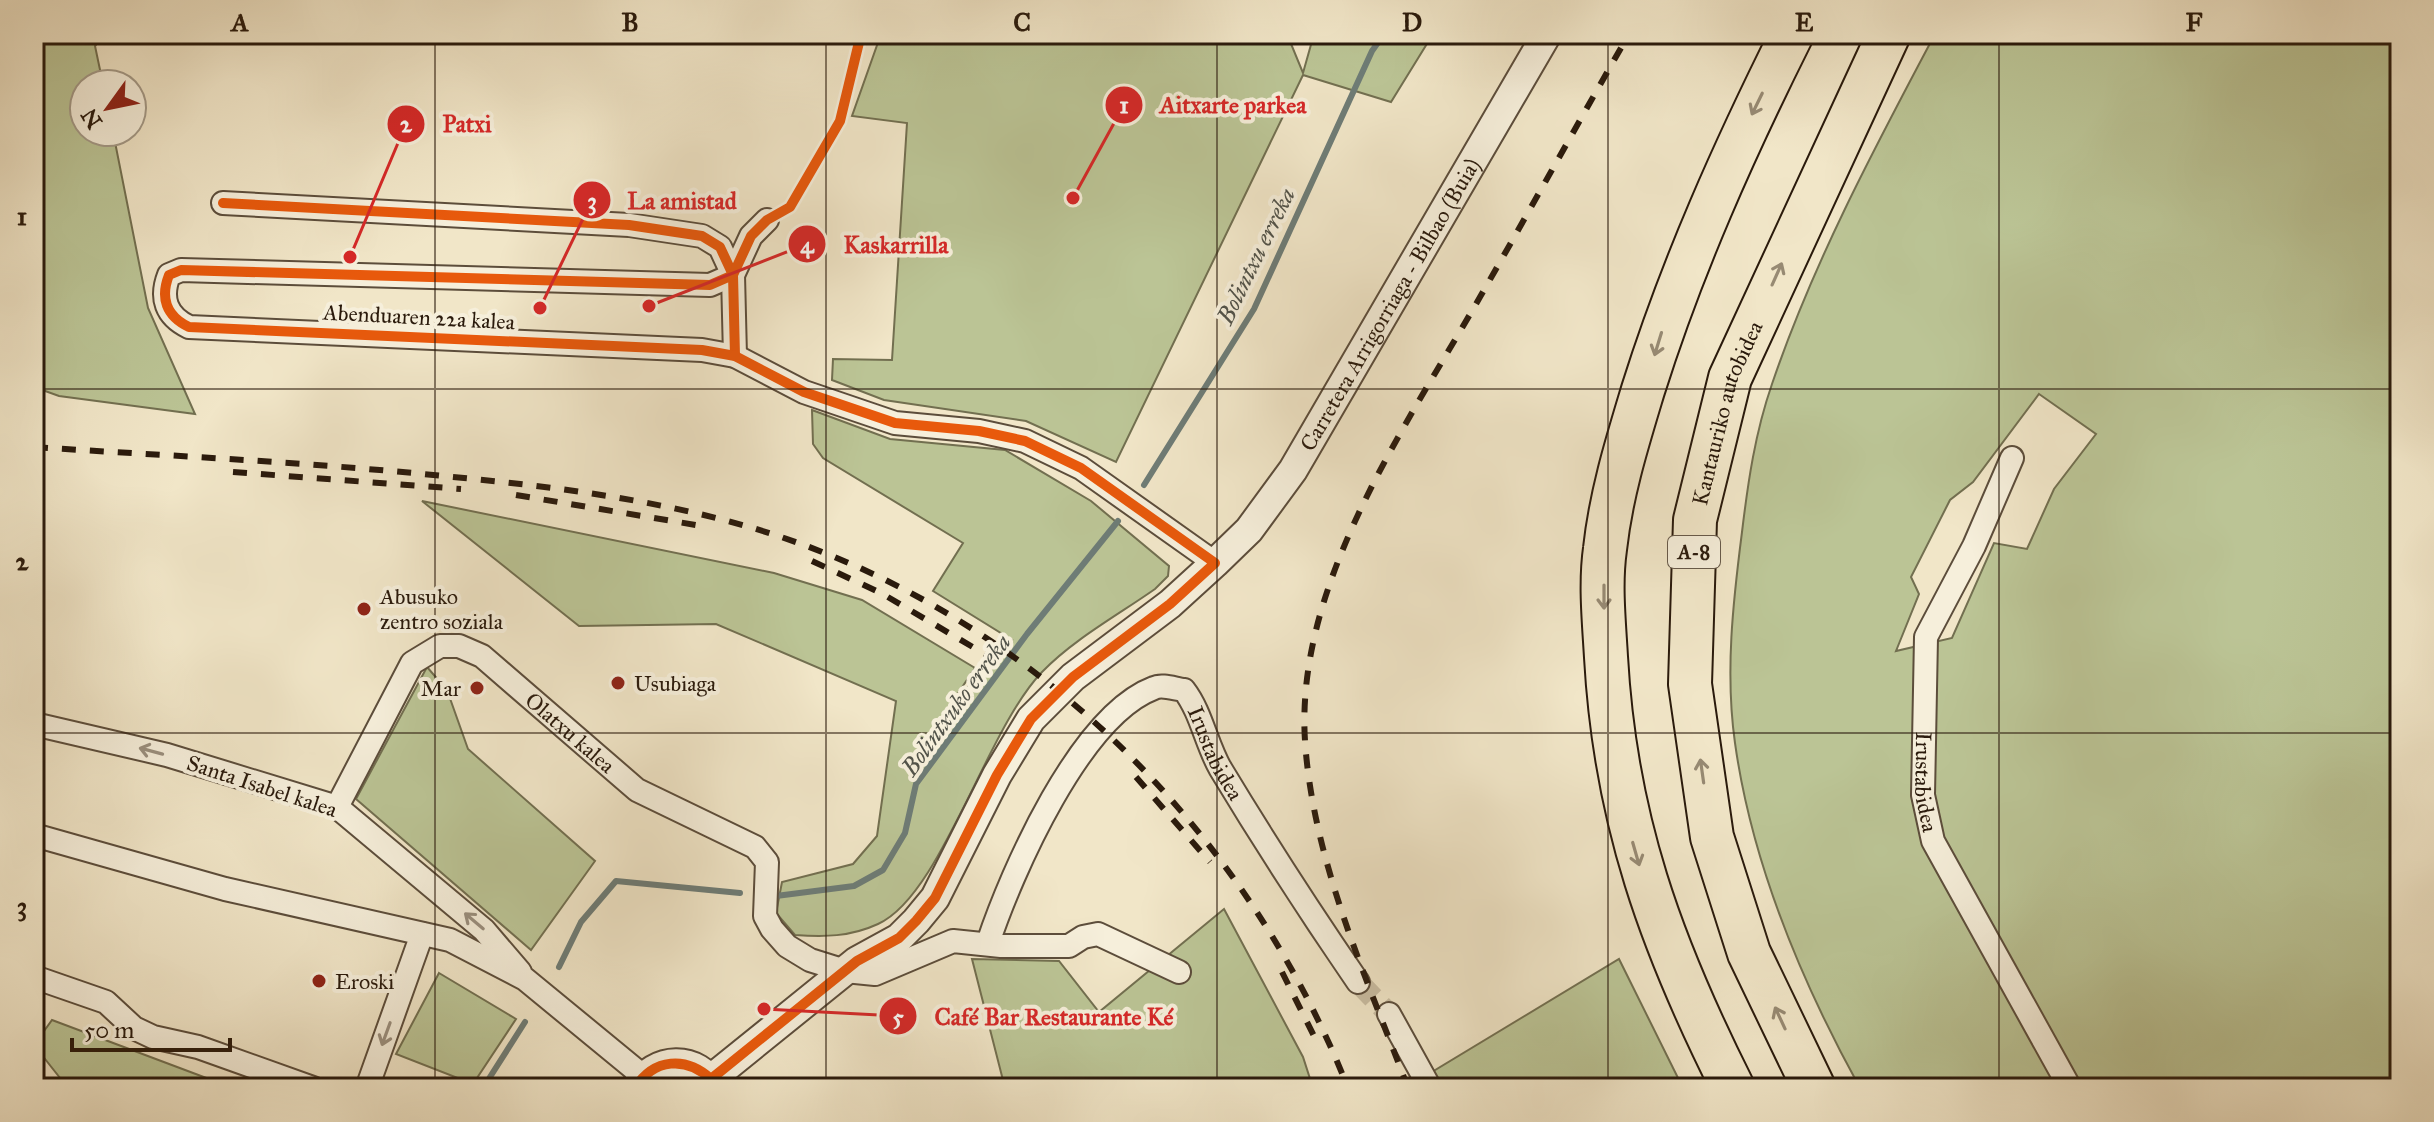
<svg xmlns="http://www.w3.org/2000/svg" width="2434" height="1122" font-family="'IM FELL Great Primer',serif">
  <rect width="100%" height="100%" fill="#f1e6c8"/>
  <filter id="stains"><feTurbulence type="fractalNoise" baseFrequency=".0025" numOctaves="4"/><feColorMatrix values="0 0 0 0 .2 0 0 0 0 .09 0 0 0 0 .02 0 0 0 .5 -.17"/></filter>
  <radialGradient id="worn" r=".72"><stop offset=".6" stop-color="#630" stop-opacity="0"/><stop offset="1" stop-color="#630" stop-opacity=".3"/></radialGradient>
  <g fill="#bbc495" stroke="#726f50" stroke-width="2" fill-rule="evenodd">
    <polygon points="34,34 105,34 95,46 103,84 84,84 84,132 113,132 148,308 195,414 59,396 34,387"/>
    <polygon points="881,34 1287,34 1303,73 1314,34 1433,34 1391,102 1303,75 1116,462 1026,421 884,400 832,380 833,359 892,360 907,123 852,116"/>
    <path d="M1935 34H2400V1088H1860C1801 981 1752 865 1735 743 1725 673 1733 602 1742 532 1748 482 1755 433 1772 384 1813 263 1875 147 1935 34ZM2039 394 2096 434 2054 489 2027 549 1994 543 1952 638 1896 651 1919 594 1911 577 1950 500 1973 482Z"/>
    <path d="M812 410 890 439 1005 450 1091 501 1169 566 1168 576 1155 589C1118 615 1074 639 1042 672 986 730 941 896 878 924 850 937 824 937 795 935L776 913 782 882 853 864 877 836 896 701 716 624 579 626 422 501 774 573 862 600 975 668 948 708 1012 640 933 591 963 543 823 458 813 444Z"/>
    <polygon points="427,667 447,690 468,749 595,861 531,950 356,799"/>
    <polygon points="1224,909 1303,1057 1313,1088 1005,1088 972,959 1059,961 1099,1012"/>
    <polygon points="1619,959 1683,1088 1423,1088 1422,1078"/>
    <polygon points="439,973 516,1019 473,1084 396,1054"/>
    <polygon points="52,1020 233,1088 68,1088 34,1045"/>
  </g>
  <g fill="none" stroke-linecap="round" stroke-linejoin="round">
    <g stroke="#6e7c76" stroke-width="6">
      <polyline points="1144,485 1254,309 1372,51 1384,34"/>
      <polyline points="776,896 854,886 883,870 905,833 916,784 1027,634 1118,521"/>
      <polyline points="559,967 581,922 616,881 740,893"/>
      <polyline points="483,1088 525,1022"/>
    </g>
    <polyline stroke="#c9bda2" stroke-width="22" stroke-dasharray="22 11" stroke-linecap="butt" points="1358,982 1389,1014"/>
    <defs>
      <g id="minor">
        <polyline points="223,203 629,225 702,236 720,247 733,275 735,356"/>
        <path d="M733 275 710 285 181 270 169 275C160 298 166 316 189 327L702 350 735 356 804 392 895 423 979 431 1025 441 1081 468 1215 563"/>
        <polyline points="733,275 751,236 767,220"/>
        <path id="s1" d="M2012 458 1974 546 1926 637 1923 795 1933 841 2070 1088"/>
        <polyline points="34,724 167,755 337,807 484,930 520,972"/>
        <path id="s2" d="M337 807 412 663 440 646H459L482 656 637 790 755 847 767 862 765 916 772 929 787 946 810 960 845 971 875 974 953 941 1001 946H1069L1083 937 1098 934 1179 972"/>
        <polyline points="34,835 225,889 450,940 525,979 643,1076"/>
        <path id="s3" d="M988 943C1012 871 1080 716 1154 688 1162 684 1175 689 1184 690 1201 712 1206 743 1220 768 1264 841 1310 912 1358 982"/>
        <polyline points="34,977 106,1002 134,1028 153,1037 198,1047 313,1088"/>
        <polyline points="1389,1014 1430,1088"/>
        <polyline points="367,1088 422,934"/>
      </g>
      <g id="tertiary">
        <path id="s4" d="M711 1079 857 961 899 938 916 921 935 898 997 775 1031 719 1073 677 1170 604 1215 563 1249 530 1293 470 1547 34"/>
        <path d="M635 1088C655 1056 697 1054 716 1088"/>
      </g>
      <g id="motorway">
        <path d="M1733 1088C1661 945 1615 819 1606 657 1604 622 1600 584 1605 549 1611 494 1627 443 1643 390 1682 266 1734 150 1792 34"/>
        <path id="s5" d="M1814 1088 1749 953 1712 837 1690 684 1695 520 1730 378 1889 34"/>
      </g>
    </defs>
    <use href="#minor" stroke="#5c4d3b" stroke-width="26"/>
    <use href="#tertiary" stroke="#5c4d3b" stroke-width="32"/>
    <use href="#motorway" stroke="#2a1a0c" stroke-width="46"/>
    <use href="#minor" stroke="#f6efdb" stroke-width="22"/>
    <use href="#tertiary" stroke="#f6efdb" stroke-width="28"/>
    <use href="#motorway" stroke="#f1e6c8" stroke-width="42"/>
    <g stroke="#2a1a0c" stroke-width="6" stroke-dasharray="14 14" stroke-linecap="butt">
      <path d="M34 447C170 456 307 462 443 476 538 485 631 496 724 520 1010 594 1241 817 1348 1088"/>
      <polyline points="233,472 461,489"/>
      <polyline points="516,495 702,526"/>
      <polyline points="812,561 881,593 1005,666"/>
      <polyline points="1136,777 1210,862"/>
      <polyline points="1282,972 1314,1036"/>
      <path d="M1408 1088C1366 976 1313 861 1305 741 1295 584 1405 428 1480 297 1530 210 1579 121 1629 34"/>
    </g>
    <defs>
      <g id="cycleway">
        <polyline points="223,203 629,225 702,236 720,247 733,275 735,356"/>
        <polyline points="733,275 751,236 767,220 790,207 840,121 861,34"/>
        <path d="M635 1088C654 1058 686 1056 711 1079L857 961 899 938 916 921 935 898 997 775 1031 719 1073 677 1170 604 1215 563 1081 468 1025 441 979 431 895 423 804 392 735 356 702 350 189 327C166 316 160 298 169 275L181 270 710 285 733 275"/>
      </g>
    </defs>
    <use href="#cycleway" stroke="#f6efdb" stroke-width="15"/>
    <use href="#cycleway" stroke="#e8590c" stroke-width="10"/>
  </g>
  <defs><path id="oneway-shaft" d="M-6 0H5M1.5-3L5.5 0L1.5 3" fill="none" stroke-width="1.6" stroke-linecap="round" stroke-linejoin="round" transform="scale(2)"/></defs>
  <g stroke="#978a73">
    <use href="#oneway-shaft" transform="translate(1757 104) rotate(116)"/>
    <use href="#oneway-shaft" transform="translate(1777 274) rotate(-66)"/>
    <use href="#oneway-shaft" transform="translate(1658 344) rotate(107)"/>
    <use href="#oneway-shaft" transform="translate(1604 597) rotate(90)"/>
    <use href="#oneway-shaft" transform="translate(1702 771) rotate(-98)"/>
    <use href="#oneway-shaft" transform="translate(1636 854) rotate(74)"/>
    <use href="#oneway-shaft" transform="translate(1780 1018) rotate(-115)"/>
  </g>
  <g stroke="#9a8f7e">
    <use href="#oneway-shaft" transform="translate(151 751) rotate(-165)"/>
    <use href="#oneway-shaft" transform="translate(474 921) rotate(-140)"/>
    <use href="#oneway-shaft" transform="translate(386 1034) rotate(110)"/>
  </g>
  <path fill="none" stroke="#2a1a0c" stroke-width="2" stroke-opacity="0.55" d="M435 34V1088M826 34V1088M1217 34V1088M1608 34V1088M1999 34V1088M34 389H2400M34 733H2400"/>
  <g fill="#8f2418" stroke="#f6efdb" stroke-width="3">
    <circle cx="364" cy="609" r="8"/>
    <circle cx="618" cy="683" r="8"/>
    <circle cx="477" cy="688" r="8"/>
    <circle cx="319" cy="981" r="8"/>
  </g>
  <g text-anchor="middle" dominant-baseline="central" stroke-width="8" stroke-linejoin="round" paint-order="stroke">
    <rect fill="#f6efdb" stroke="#675a4a" stroke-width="2" x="1668" y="536" width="52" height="32" rx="6"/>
    <g font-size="20" font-weight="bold" fill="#2a1a0c">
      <text x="1694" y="552">A-8</text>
    </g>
    <g font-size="22" fill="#2a1a0c" stroke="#f6efdb">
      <text stroke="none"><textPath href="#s4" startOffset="1048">Carretera Arrigorriaga - Bilbao (Buia)</textPath></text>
      <text transform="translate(419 317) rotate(3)">Abenduaren 22a kalea</text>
      <text stroke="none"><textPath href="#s5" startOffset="702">Kantauriko autobidea</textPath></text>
      <text stroke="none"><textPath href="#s2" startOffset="356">Olatxu kalea</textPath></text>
      <text stroke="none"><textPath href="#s3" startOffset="412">Irustabidea</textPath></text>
      <text stroke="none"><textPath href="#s1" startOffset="344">Irustabidea</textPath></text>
      <text transform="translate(262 786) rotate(18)">Santa Isabel kalea</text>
    </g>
    <g font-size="22" fill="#2a1a0c" stroke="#f6efdb" text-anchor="start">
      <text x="380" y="596">Abusuko<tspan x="380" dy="25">zentro soziala</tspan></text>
      <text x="634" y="683">Usubiaga</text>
      <text x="461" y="688" text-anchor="end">Mar</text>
      <text x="335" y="981">Eroski</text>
    </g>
    <g font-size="24" font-style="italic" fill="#52534a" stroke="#f6efdb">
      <text transform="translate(1256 256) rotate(-64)">Bolintxu erreka</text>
      <text transform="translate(956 705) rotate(-54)">Bolintxuko erreka</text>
    </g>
  </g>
  <path fill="none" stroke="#d62828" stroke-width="3" d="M1073 198L1124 105M350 257L406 124M540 308L592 200M649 306L807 244M764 1009L898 1016"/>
  <g fill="#d62828" stroke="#f6efdb" stroke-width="3">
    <circle cx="1073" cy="198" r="8"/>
    <circle cx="350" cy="257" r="8"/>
    <circle cx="540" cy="308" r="8"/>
    <circle cx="649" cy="306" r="8"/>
    <circle cx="764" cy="1009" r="8"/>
    <circle cx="1124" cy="105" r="20"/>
    <circle cx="406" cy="124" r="20"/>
    <circle cx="592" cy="200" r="20"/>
    <circle cx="807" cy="244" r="20"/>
    <circle cx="898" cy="1016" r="20"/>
  </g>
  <g font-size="24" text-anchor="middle" font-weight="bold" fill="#fff">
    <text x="1124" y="113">1</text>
    <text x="406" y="132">2</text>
    <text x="592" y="209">3</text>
    <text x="807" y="253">4</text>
    <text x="898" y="1025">5</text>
  </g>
  <g font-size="24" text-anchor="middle" font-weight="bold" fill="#d62828" stroke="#f6efdb" stroke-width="8" stroke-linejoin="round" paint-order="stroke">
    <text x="1233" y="113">Aitxarte parkea</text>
    <text x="467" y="132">Patxi</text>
    <text x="682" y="209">La amistad</text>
    <text x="896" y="253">Kaskarrilla</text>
    <text x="1054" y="1025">Café Bar Restaurante Ké</text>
  </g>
  <rect width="2434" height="1122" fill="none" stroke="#f1e6c8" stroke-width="88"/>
  <g transform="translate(108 108) rotate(237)"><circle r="38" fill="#f6efdb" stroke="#a49a88" stroke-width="2"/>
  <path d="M0-6L14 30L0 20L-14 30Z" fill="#8f2418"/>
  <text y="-12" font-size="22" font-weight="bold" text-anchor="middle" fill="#2a1a0c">N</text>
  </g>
  <path d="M72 1038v12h158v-12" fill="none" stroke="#2a1a0c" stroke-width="4"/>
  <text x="84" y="1038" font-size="24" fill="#2a1a0c" stroke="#f6efdb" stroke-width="6" paint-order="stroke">50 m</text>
  <rect x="44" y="44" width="2346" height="1034" fill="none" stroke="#2a1a0c" stroke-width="3"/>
  <g font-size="26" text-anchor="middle" font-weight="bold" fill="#2a1a0c">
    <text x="240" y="31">A</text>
    <text x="630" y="31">B</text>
    <text x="1022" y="31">C</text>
    <text x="1412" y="31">D</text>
    <text x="1804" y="31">E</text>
    <text x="2194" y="31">F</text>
    <text x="22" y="225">1</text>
    <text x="22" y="570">2</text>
    <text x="22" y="915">3</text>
  </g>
  <rect width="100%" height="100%" filter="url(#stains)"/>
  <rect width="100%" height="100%" fill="url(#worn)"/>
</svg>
